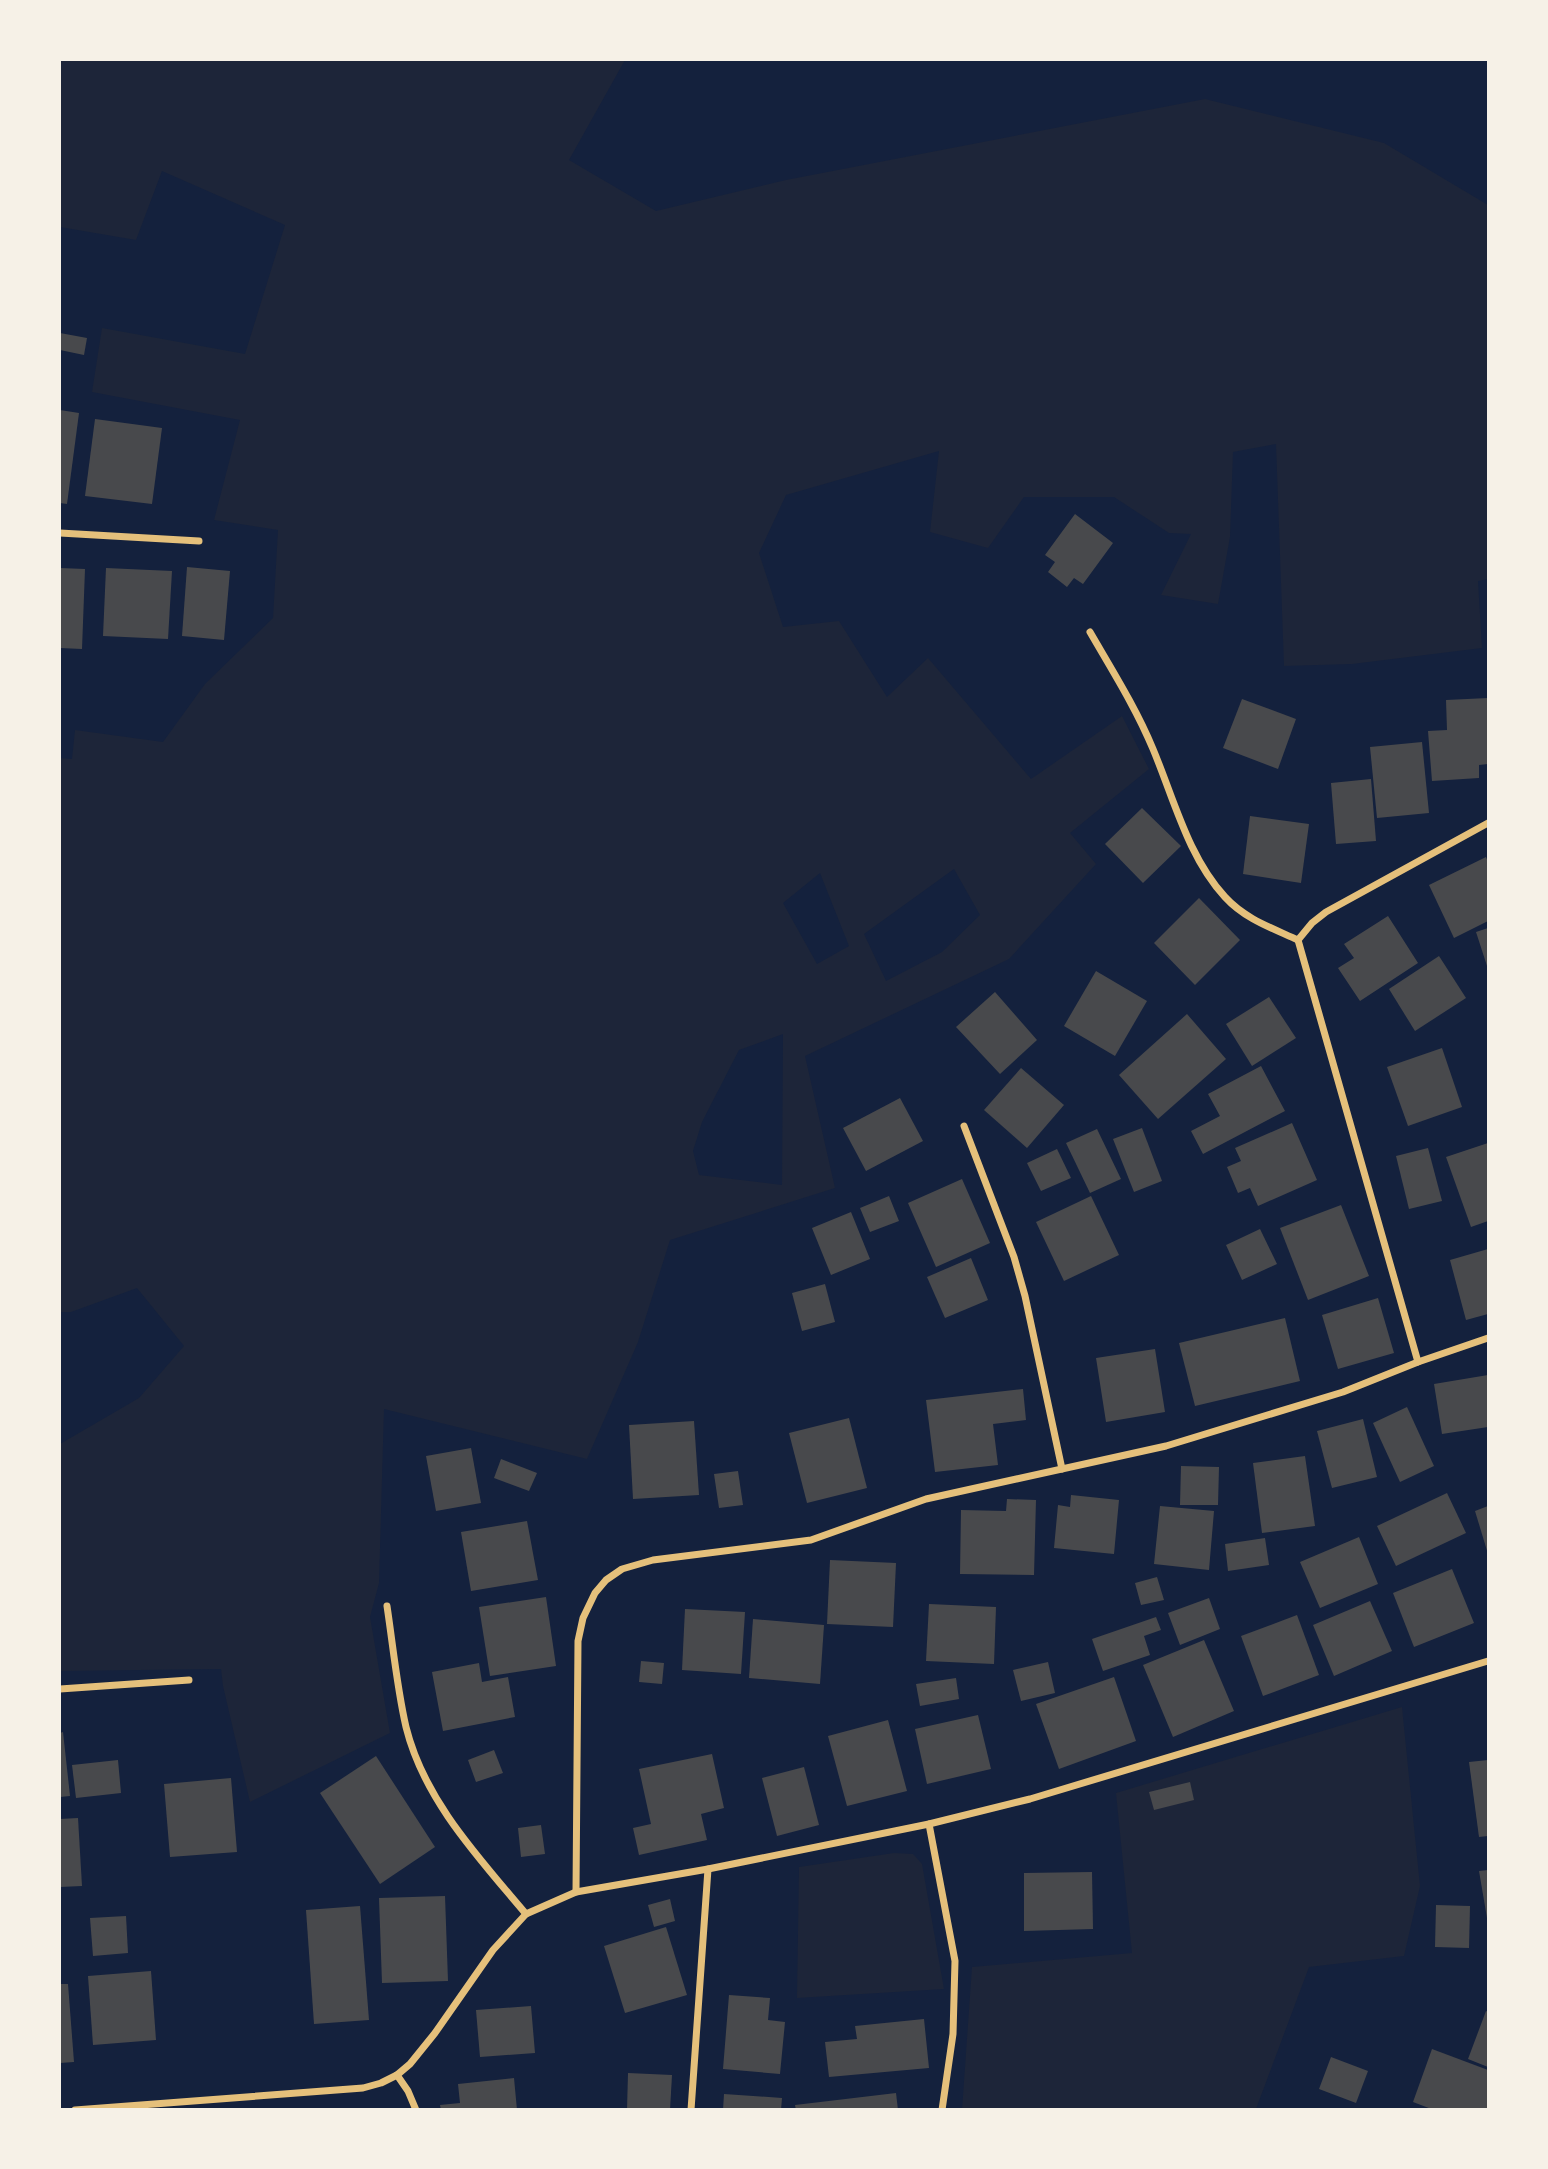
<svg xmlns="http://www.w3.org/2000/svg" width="1548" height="2169" font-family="'Roboto Condensed',sans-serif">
  <rect width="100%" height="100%" fill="#14213d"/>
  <g fill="#1d2539" fill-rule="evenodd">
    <path d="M60 60H625L569 160 656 211 786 180 1205 99 1384 143 1488 205V579L1478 581 1482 648 1352 664 1284 666 1276 444 1233 452 1230 537 1218 604 1161 595 1191 534 1169 533 1114 497H1024L988 548 930 532 939 451 786 495 759 553 783 627 839 621 887 697 928 658 1031 779 1122 716 1149 769 1070 833 1096 864 1009 959 805 1056 835 1188 670 1240 638 1342 587 1459 384 1409 379 1583 370 1617 390 1733 250 1802 223 1686 221 1669 60 1671V1444L139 1398 184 1346 137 1288 71 1312H60V758L72 759 75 730 163 742 205 684 273 618 278 530 214 520 240 420 92 392 102 328 245 354 285 225 162 171 136 240 60 227ZM954 869 980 915 942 952 886 981 864 934ZM820 873 849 946 817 964 783 903ZM783 1034 782 1185 699 1175 693 1151 702 1122 739 1050Z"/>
    <polygon points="1402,1707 1420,1886 1404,1956 1309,1967 1256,2109 962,2110 972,1967 1132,1953 1116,1793"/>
    <polygon points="894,1853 913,1854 922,1864 944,1989 797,1998 799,1867"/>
  </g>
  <g fill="#48494c">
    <polygon points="60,333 87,338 84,355 60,350"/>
    <polygon points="60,410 79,413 67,504 60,503"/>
    <polygon points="95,419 162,428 152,504 85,496"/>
    <polygon points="1075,514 1113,543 1083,584 1074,578 1067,587 1048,572 1055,562 1045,555"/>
    <polygon points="187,567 230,571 224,640 182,636"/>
    <polygon points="60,568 85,569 82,649 60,648"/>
    <polygon points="106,568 172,571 168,639 103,636"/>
    <polygon points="1488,698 1488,764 1479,765 1479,778 1432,781 1428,731 1447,730 1446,700"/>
    <polygon points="1242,699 1296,719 1278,769 1223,748"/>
    <polygon points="1422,742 1429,813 1377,818 1370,747"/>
    <polygon points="1371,779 1376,841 1336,844 1331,783"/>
    <polygon points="1142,808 1181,846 1143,883 1105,844"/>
    <polygon points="1250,816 1309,824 1301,883 1243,874"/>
    <polygon points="1486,857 1488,862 1488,921 1454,938 1429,885"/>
    <polygon points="1199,898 1240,940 1195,985 1154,943"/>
    <polygon points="1388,916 1418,963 1360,1001 1338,968 1354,958 1344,944"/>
    <polygon points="1488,928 1488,969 1476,932"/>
    <polygon points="1439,956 1466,998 1415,1031 1389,989"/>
    <polygon points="1096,971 1147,1001 1115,1056 1064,1026"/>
    <polygon points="995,992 1037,1040 1000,1074 956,1027"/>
    <polygon points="1269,997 1296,1038 1252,1066 1226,1024"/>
    <polygon points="1187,1014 1226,1059 1158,1119 1119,1075"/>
    <polygon points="1442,1048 1462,1107 1408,1126 1387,1067"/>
    <polygon points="1261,1066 1285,1111 1203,1154 1191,1131 1220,1116 1208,1094"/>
    <polygon points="1021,1068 1064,1105 1027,1148 984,1110"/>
    <polygon points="900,1098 923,1141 866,1171 843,1128"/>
    <polygon points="1292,1123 1317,1180 1258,1206 1250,1188 1238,1193 1227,1167 1241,1161 1235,1148"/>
    <polygon points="1142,1128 1162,1181 1134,1192 1113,1139"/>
    <polygon points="1097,1129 1121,1179 1090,1193 1066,1143"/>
    <polygon points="1488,1143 1488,1221 1471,1227 1446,1157"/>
    <polygon points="1428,1148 1442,1201 1409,1209 1396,1156"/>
    <polygon points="1057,1149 1071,1178 1041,1191 1027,1163"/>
    <polygon points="962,1179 990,1243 936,1267 908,1203"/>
    <polygon points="889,1196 899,1221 870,1232 860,1208"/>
    <polygon points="1091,1196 1119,1255 1064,1281 1036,1222"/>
    <polygon points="1341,1205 1369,1276 1308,1300 1280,1228"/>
    <polygon points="851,1212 870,1259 831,1275 812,1228"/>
    <polygon points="1260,1229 1277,1264 1242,1280 1226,1245"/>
    <polygon points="1488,1249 1488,1314 1466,1320 1450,1260"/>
    <polygon points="971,1258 988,1300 945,1318 927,1277"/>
    <polygon points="825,1284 835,1322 802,1331 792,1293"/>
    <polygon points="1378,1298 1394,1353 1338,1369 1322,1315"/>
    <polygon points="1285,1318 1300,1381 1195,1406 1179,1343"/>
    <polygon points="1155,1349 1165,1412 1106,1422 1096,1358"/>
    <polygon points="1488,1375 1488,1427 1442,1434 1434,1384"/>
    <polygon points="1023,1389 1026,1420 993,1424 998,1465 935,1472 926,1400"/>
    <polygon points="1407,1407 1434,1466 1400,1482 1373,1423"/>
    <polygon points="849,1418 867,1488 807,1503 789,1433"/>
    <polygon points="1363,1419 1377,1477 1332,1488 1317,1431"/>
    <polygon points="694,1421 699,1495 633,1499 629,1425"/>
    <polygon points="471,1448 481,1503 436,1511 426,1456"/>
    <polygon points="1305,1456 1315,1526 1262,1533 1253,1463"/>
    <polygon points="501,1459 537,1473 529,1491 494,1478"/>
    <polygon points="1181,1466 1219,1467 1218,1505 1180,1505"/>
    <polygon points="738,1471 743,1505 719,1508 714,1474"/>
    <polygon points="1447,1493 1466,1533 1396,1566 1377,1526"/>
    <polygon points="1071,1495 1119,1500 1114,1554 1054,1548 1058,1505 1070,1507"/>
    <polygon points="1007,1499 1036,1500 1034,1575 960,1574 961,1510 1006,1511"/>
    <polygon points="1160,1506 1214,1511 1209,1570 1154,1564"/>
    <polygon points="1488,1506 1488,1554 1475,1511"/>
    <polygon points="527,1521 538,1580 471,1591 461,1532"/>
    <polygon points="1359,1537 1378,1584 1320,1608 1300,1562"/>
    <polygon points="1265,1538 1269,1565 1228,1571 1225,1544"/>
    <polygon points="830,1560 896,1563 893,1627 827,1624"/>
    <polygon points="1452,1569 1474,1623 1414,1647 1393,1593"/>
    <polygon points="1157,1577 1164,1600 1141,1605 1135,1583"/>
    <polygon points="546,1597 556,1666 490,1676 479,1607"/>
    <polygon points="1209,1598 1220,1629 1180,1645 1168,1613"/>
    <polygon points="1370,1601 1392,1651 1334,1676 1313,1625"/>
    <polygon points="929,1604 996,1607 994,1664 926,1661"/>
    <polygon points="685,1609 745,1612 741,1674 682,1670"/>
    <polygon points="1297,1615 1319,1675 1263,1696 1241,1636"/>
    <polygon points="1156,1617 1161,1630 1144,1636 1150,1655 1103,1671 1092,1639"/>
    <polygon points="753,1619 824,1625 820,1684 749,1678"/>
    <polygon points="1204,1640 1234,1711 1173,1737 1143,1665"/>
    <polygon points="641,1661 664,1663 662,1684 639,1682"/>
    <polygon points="1048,1662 1055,1693 1021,1701 1013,1670"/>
    <polygon points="479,1663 482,1682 508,1677 515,1717 443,1731 432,1672"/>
    <polygon points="1114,1677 1136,1741 1059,1769 1036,1704"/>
    <polygon points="956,1678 959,1699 920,1706 916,1684"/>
    <polygon points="978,1715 991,1769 927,1784 915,1729"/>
    <polygon points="888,1720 907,1791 847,1806 828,1736"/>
    <polygon points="63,1732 70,1796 60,1797 60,1733"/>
    <polygon points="494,1750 503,1773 476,1782 468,1760"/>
    <polygon points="712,1754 724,1808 701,1814 707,1840 639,1855 633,1828 651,1824 639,1769"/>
    <polygon points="376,1756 435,1847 380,1884 320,1793"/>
    <polygon points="118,1760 121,1793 76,1798 72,1765"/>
    <polygon points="1488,1760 1488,1836 1479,1837 1469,1762"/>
    <polygon points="804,1767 819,1825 777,1836 762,1778"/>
    <polygon points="231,1778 237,1852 170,1857 164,1784"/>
    <polygon points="1190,1782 1194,1800 1154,1810 1149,1792"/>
    <polygon points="78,1818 82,1886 60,1887 60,1819"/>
    <polygon points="541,1825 545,1854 521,1857 518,1828"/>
    <polygon points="1488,1870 1488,1918 1487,1918 1479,1871"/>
    <polygon points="1092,1872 1093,1929 1024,1931 1024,1873"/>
    <polygon points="445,1896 448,1981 382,1983 379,1898"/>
    <polygon points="670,1899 675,1921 654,1927 648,1905"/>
    <polygon points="1436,1905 1470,1906 1469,1948 1435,1947"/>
    <polygon points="360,1906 369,2020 314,2024 306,1910"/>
    <polygon points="126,1916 128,1953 93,1956 90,1918"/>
    <polygon points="666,1927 687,1995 625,2013 604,1946"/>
    <polygon points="151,1971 156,2040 93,2045 88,1976"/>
    <polygon points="60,1984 68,1984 74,2062 60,2063"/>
    <polygon points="729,1995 770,1998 768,2020 785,2022 780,2074 723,2069"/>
    <polygon points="531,2006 535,2053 480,2057 476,2010"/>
    <polygon points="1486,2011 1488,2012 1488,2067 1468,2059"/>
    <polygon points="924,2019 929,2068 829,2077 825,2042 857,2039 855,2026"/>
    <polygon points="1432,2049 1488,2070 1488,2110 1434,2110 1413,2102"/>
    <polygon points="1331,2057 1368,2071 1356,2103 1319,2089"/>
    <polygon points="628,2073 672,2075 670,2110 627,2110"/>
    <polygon points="514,2078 517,2110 441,2110 440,2105 460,2103 458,2084"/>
    <polygon points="896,2093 898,2110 796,2110 795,2105"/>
    <polygon points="724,2094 782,2098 781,2110 723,2110"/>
  </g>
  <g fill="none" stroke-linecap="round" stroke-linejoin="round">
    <g stroke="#e5c07b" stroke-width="7">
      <polyline points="60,533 199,541"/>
      <path d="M1090 632C1112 670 1136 708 1153 749 1174 799 1188 857 1225 897 1245 919 1272 928 1298 940"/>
      <polyline points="964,1126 1014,1257 1025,1296 1062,1469"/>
      <polyline points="1418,1362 1298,940 1312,923 1326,912 1488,823"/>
      <path d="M387 1606C393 1646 397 1688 406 1727 424 1800 479 1858 526 1914"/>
      <polyline points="60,1689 189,1680"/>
      <polyline points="929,1824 955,1961 953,2034 942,2110"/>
      <polyline points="576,1892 578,1641 583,1618 595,1593 606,1580 622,1569 653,1560 811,1540 926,1499 1166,1446 1343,1392 1418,1362 1488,1338"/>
      <polyline points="397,2075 408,2091 416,2110"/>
      <polyline points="75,2110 363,2088 381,2083 397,2075 410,2064 435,2033 493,1950 526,1914 576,1892 708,1869 929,1824 1030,1799 1488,1661"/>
      <polyline points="691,2110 708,1869"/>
    </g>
  </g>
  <rect width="1548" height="2169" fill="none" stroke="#f6f1e7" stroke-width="122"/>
</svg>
